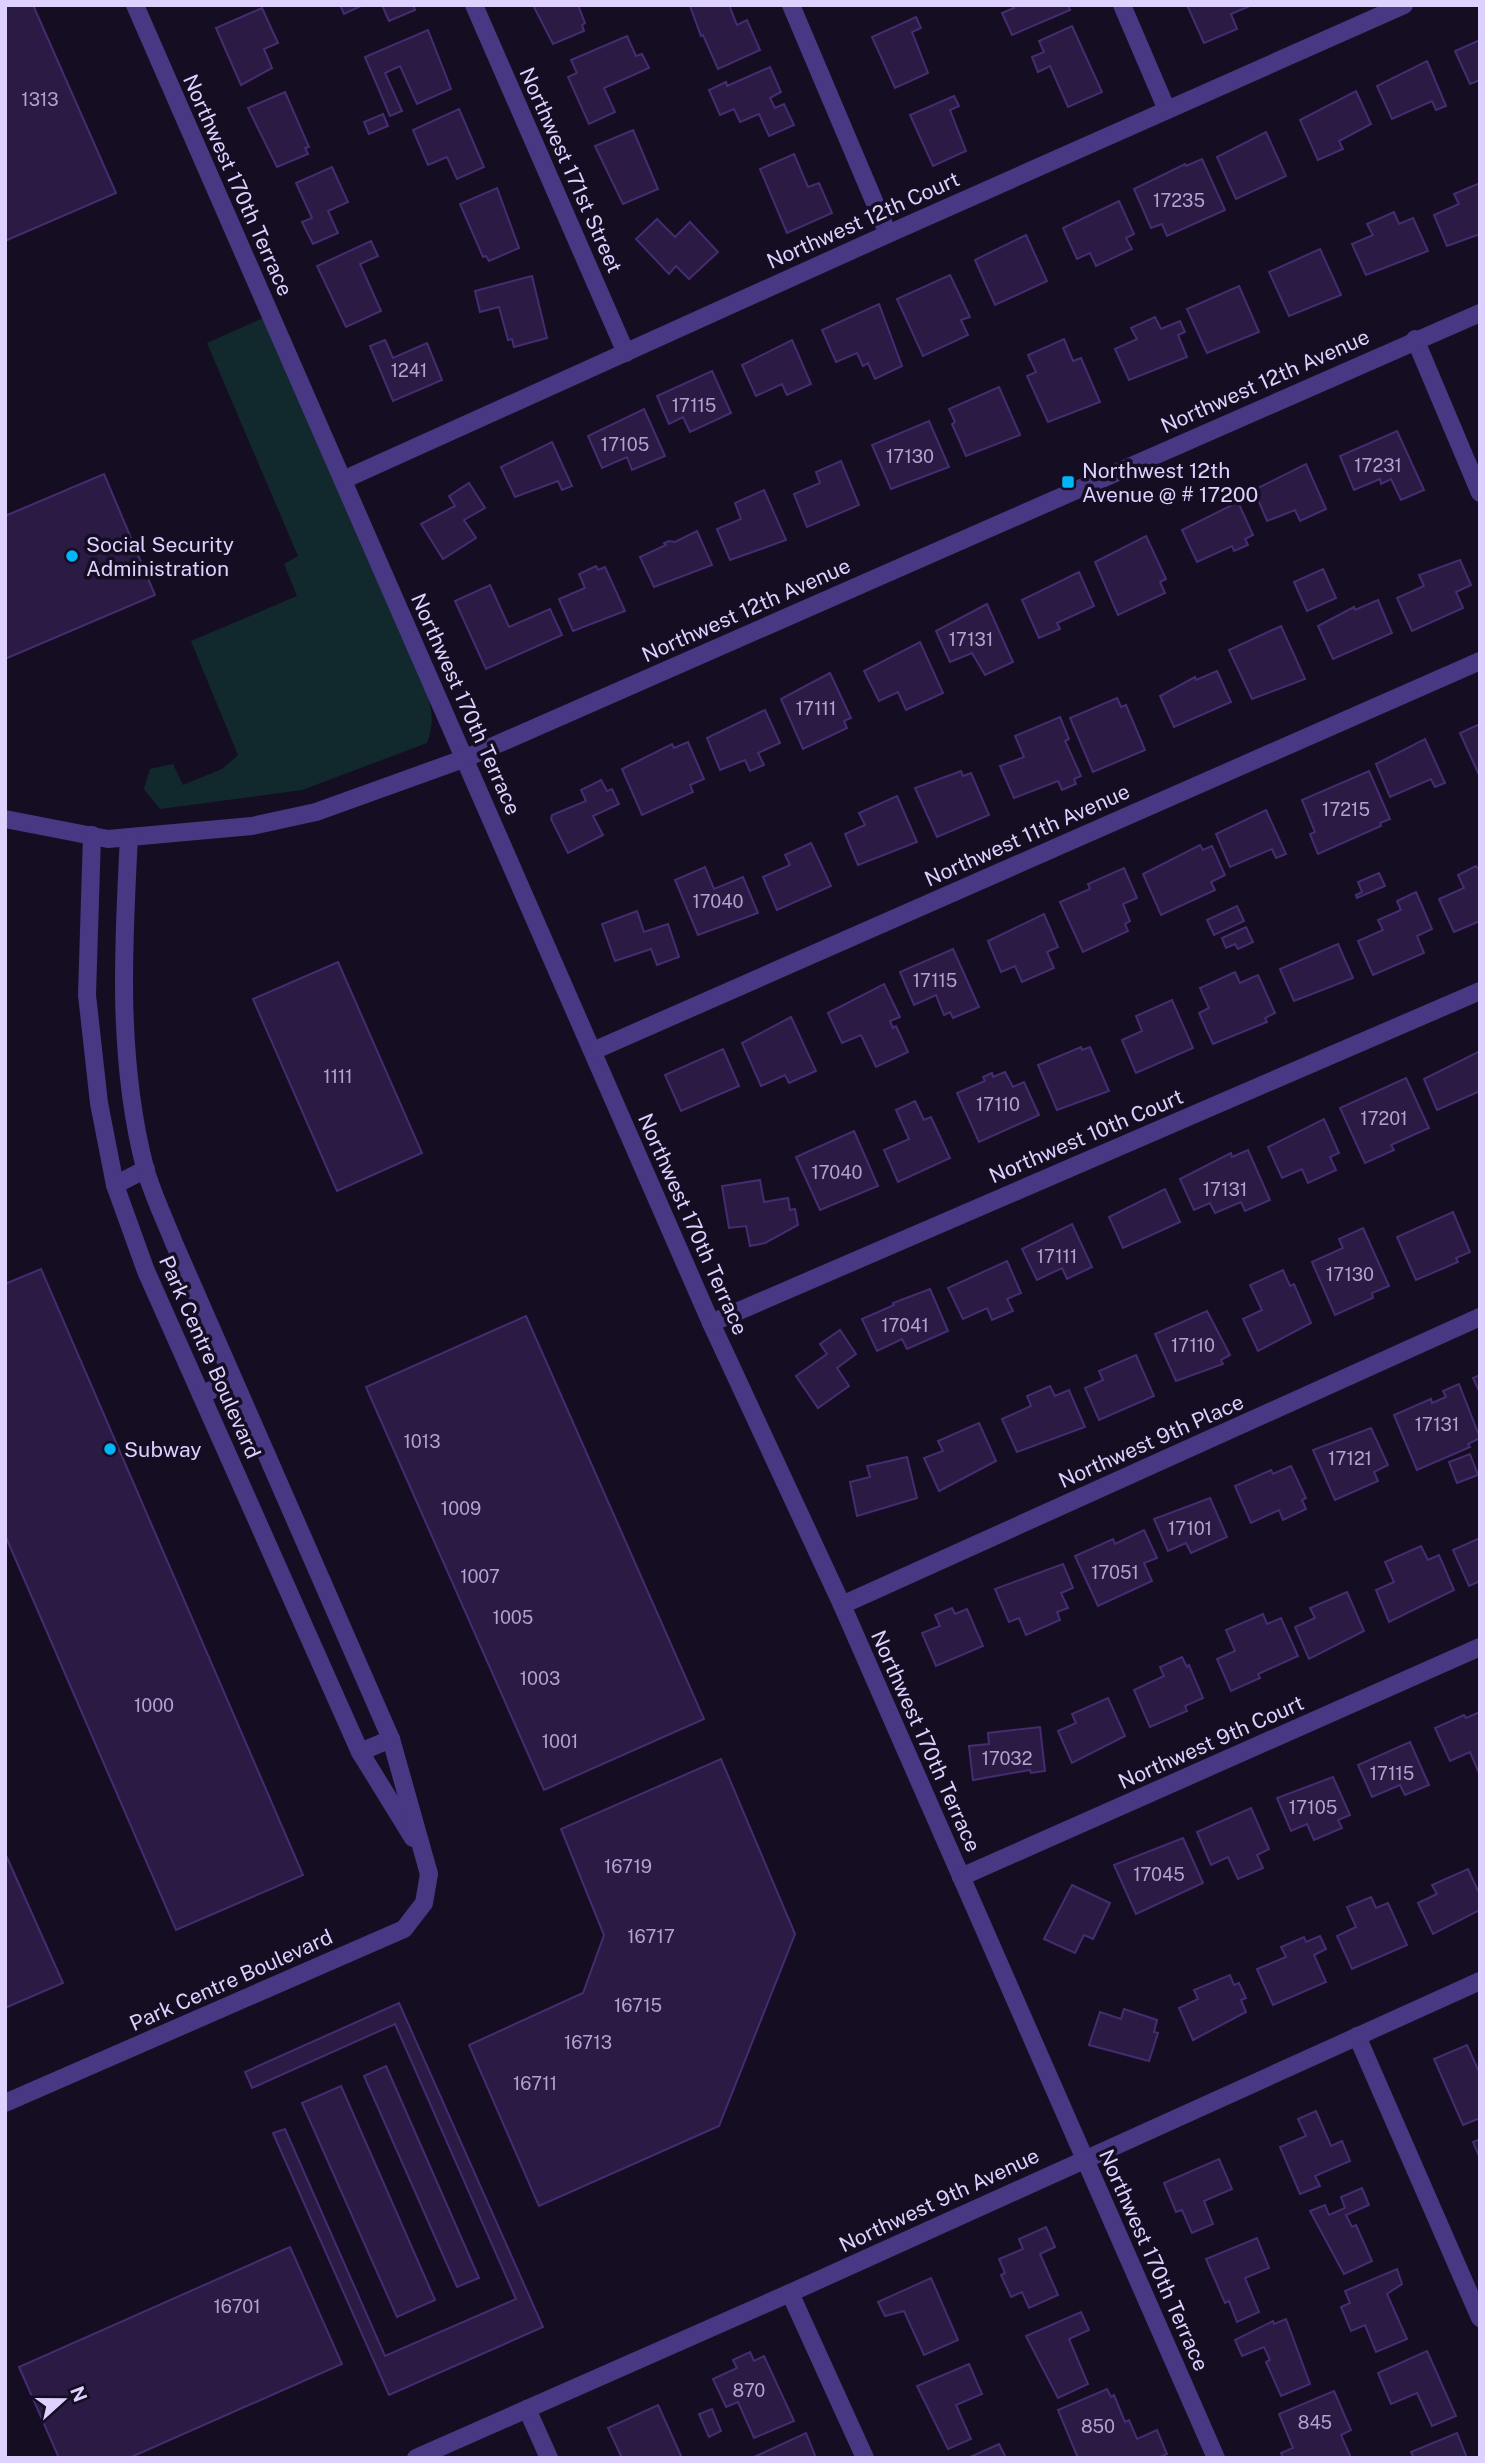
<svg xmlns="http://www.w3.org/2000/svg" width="1485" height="2463" font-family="'Public Sans',sans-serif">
  <rect width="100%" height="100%" fill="#150e23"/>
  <path fill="#11292d" d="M263 318 425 688C432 708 435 722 427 743L302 790 160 809 144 789 150 769 173 764 183 785 222 769 238 755 191 641 297 596 284 564 298 556 207 343Z"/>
  <g fill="#2a1a44" stroke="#452c71" stroke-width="2">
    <polygon points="5,5 33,5 116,193 5,241"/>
    <polygon points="340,5 363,5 344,14"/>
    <polygon points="382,5 413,5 415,10 389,21"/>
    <polygon points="533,5 578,5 585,23 582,25 584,31 553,44"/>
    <polygon points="729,5 737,25 747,20 760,50 718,69 703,35 701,36 690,6"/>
    <polygon points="1012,5 1068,5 1070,10 1012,35 1002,13 1014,8"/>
    <polygon points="1187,5 1252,5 1231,14 1237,29 1204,43"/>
    <polygon points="262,8 278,43 264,49 272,68 241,85 216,28"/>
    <polygon points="916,17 921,28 912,32 928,73 895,88 872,37"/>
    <polygon points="1072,26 1102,92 1068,107 1050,66 1038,72 1032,57 1044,52 1039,41"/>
    <polygon points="428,30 451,89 417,104 400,66 385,73 402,111 390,116 365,57"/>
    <polygon points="627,36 636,56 642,54 649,68 604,88 615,112 589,124 568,77 577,73 571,60"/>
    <polygon points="1480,40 1480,80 1470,84 1455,51"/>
    <polygon points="1427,61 1446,106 1436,110 1432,101 1392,119 1377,86"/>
    <polygon points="770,67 781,92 770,98 775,108 784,104 794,125 769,136 759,114 740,122 734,109 720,115 709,90 726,82 727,86"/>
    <polygon points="1356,91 1371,124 1339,141 1343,149 1318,160 1300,120"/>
    <polygon points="285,92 309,147 305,148 308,154 277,167 248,108"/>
    <polygon points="954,96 959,106 950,110 966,151 933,166 910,115"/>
    <polygon points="459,109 484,167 457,179 447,157 428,165 413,130"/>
    <polygon points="383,114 388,126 369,134 364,122"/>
    <polygon points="633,130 658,189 623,204 595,146"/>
    <polygon points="1266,132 1286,176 1236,199 1217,157"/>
    <polygon points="794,154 808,187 819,183 832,213 787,233 760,169"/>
    <polygon points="1202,159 1225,210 1167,236 1162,224 1151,228 1134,189 1185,164 1186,166"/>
    <polygon points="332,167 348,202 328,211 338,233 313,244 302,222 312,218 296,183"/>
    <polygon points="1480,183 1480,234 1447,246 1434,215 1459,204 1454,194"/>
    <polygon points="497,188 519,248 489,261 486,256 483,257 460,204"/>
    <polygon points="1119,201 1134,234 1126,238 1132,249 1096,266 1090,253 1077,259 1063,228"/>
    <polygon points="1394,212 1399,224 1413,218 1428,251 1366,275 1352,244 1373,235 1367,224"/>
    <polygon points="657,219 675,237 690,222 718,252 689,279 676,266 669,274 636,239"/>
    <polygon points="1026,235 1047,281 995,305 975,260"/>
    <polygon points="371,241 378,256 360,264 381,311 346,327 317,266"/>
    <polygon points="1320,249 1341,295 1289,316 1269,272"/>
    <polygon points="950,275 970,317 961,320 968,335 923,356 897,299"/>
    <polygon points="532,276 547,338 514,347 512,339 508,340 499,307 480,312 475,291"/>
    <polygon points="1239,286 1259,332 1207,353 1187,309"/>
    <polygon points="879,304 902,366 875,379 868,363 863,366 857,353 836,362 822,330"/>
    <polygon points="1155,317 1161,329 1180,321 1185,332 1178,335 1187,357 1129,380 1115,349 1137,339 1131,328"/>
    <polygon points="1064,339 1073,361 1081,358 1100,402 1048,422 1027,376 1036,372 1028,355"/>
    <polygon points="385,340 393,358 427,343 442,380 393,401 370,346"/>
    <polygon points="792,340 811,384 787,395 782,384 756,396 742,365"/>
    <polygon points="712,371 731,413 690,432 683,417 669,424 657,396"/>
    <polygon points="999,387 1020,435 966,456 952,424 955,422 949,409"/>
    <polygon points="644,409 665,456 632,470 627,457 602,468 588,436"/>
    <polygon points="929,421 949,467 891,489 872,445"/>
    <polygon points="1397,431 1424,490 1401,500 1391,479 1381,484 1380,479 1354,490 1340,456"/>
    <polygon points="552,442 572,486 562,490 558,481 515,497 501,467"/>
    <polygon points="841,461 859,505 807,527 794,494 820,483 816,472"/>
    <polygon points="1306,464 1326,509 1300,521 1295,510 1267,521 1254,490"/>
    <polygon points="104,474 155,595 5,659 5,516"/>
    <polygon points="469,483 485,508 464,520 476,538 443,559 421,524 455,506 449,496"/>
    <polygon points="764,490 786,540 730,560 717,529 741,519 735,503"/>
    <polygon points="1238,502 1253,535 1245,539 1248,545 1234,551 1232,546 1197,562 1182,530"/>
    <polygon points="697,531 712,565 654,587 640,557 666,545 664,543 669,541 675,542"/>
    <polygon points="1146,536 1166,579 1160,582 1165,593 1118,615 1095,562"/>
    <polygon points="1460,560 1471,585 1456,592 1463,608 1412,631 1397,598 1424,586 1419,575"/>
    <polygon points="596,566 598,570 605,567 625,611 573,631 559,599 585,588 579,574"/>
    <polygon points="1323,569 1336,598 1307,611 1294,582"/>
    <polygon points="1079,572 1094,606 1057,623 1060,629 1039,638 1022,600"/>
    <polygon points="490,585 509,627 550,609 562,635 486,669 455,601"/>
    <polygon points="1378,600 1392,633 1333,659 1318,626 1354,607 1355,610"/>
    <polygon points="987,604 1013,662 985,675 972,653 950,662 936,631"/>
    <polygon points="1281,626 1305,679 1252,699 1229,650"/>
    <polygon points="920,642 943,693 906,710 898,692 879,701 864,671"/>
    <polygon points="1217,671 1231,702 1174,727 1160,696 1195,677 1196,680"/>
    <polygon points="830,673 851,718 844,721 847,728 803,749 781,699"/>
    <polygon points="1117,698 1121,707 1126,705 1145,750 1093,772 1070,718"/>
    <polygon points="765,710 780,743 758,753 764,765 750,771 745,760 720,770 707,738"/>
    <polygon points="1060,717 1069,739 1065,741 1081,776 1074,779 1076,784 1062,790 1058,781 1014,798 1000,766 1024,757 1015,736"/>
    <polygon points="1480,724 1480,777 1460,733"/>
    <polygon points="1425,739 1445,783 1435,787 1431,779 1390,797 1376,764"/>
    <polygon points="688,742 704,779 690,785 693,792 642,815 622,769 672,744 674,748"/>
    <polygon points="961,771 963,776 971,773 989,815 937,837 915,788"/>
    <polygon points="1369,771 1390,819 1380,823 1381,826 1318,854 1310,834 1315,832 1302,800"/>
    <polygon points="601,780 607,791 612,789 619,804 593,816 603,835 568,853 551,819 552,815 586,801 581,790"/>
    <polygon points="897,796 917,842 858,865 845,834 865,825 859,813"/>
    <polygon points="1266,810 1286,854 1276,858 1272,849 1230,867 1216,834"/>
    <polygon points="811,843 831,886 777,910 763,877 790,865 785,855"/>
    <polygon points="1200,845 1203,850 1212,846 1225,875 1211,882 1215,890 1161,915 1143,874"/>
    <polygon points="1476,866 1480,871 1480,921 1454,932 1439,899 1464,888 1458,875"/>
    <polygon points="705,867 714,889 743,877 758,913 698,935 675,880"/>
    <polygon points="1124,868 1137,898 1123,904 1130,921 1125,924 1128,931 1083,952 1060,902 1090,889 1088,884"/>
    <polygon points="1379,873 1385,886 1357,898 1356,895 1362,892 1358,882"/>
    <polygon points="1416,892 1432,929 1417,936 1424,953 1373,975 1358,941 1383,930 1378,920 1401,910 1397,901"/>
    <polygon points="1237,906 1244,921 1214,935 1207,920"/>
    <polygon points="637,911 644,932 668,924 679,957 657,965 651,949 615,961 602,924"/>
    <polygon points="1044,914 1058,947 1047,952 1054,968 1022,982 1015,966 1001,972 988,941"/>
    <polygon points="1246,927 1253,942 1238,949 1235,944 1226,948 1222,938"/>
    <polygon points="1338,944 1353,978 1294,1001 1280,969"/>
    <polygon points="953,949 979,1007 953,1018 950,1012 944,1015 936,995 914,1005 900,972"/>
    <polygon points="338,962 422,1153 337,1191 253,999"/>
    <polygon points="1235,972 1240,983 1258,975 1275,1013 1265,1018 1267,1022 1213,1044 1199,1013 1209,1008 1200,988"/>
    <polygon points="884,984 900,1017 890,1021 893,1028 896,1026 908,1052 876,1067 861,1035 842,1043 828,1013"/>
    <polygon points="1172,1000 1193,1048 1136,1073 1122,1040 1142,1031 1136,1016"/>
    <polygon points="791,1017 816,1071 789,1083 785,1075 761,1086 742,1043"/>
    <polygon points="1081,1047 1082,1050 1090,1047 1109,1091 1057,1110 1038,1065"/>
    <polygon points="723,1049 739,1086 681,1111 665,1075"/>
    <polygon points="1480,1051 1480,1091 1437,1110 1424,1079"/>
    <polygon points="1005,1072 1013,1087 1024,1082 1039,1115 979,1142 957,1093 985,1081 983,1077 992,1073 993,1077"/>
    <polygon points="1406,1078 1429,1128 1391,1145 1394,1150 1365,1163 1340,1108"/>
    <polygon points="915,1101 924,1120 931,1117 950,1158 898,1182 884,1150 909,1139 896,1110"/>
    <polygon points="1324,1119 1339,1153 1330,1157 1336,1170 1308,1183 1302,1169 1282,1178 1268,1147"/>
    <polygon points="854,1131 878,1186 820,1210 796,1157"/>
    <polygon points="1248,1150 1270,1200 1245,1211 1241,1202 1215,1213 1210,1203 1194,1210 1180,1179 1231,1153 1232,1157"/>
    <polygon points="760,1180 764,1202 788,1198 790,1210 795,1209 798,1225 765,1243 750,1246 746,1226 729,1228 722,1186"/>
    <polygon points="1165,1189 1180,1222 1123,1248 1109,1217"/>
    <polygon points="1453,1212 1470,1252 1456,1258 1458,1262 1416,1280 1397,1237"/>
    <polygon points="1072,1224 1092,1267 1067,1279 1062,1268 1037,1280 1022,1249"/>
    <polygon points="1363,1228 1389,1286 1372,1293 1373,1298 1335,1315 1312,1262 1343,1248 1339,1239"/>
    <polygon points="1007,1261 1021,1293 1007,1299 1013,1311 992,1320 987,1308 963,1319 948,1288"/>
    <polygon points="41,1269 303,1875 176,1930 5,1535 5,1284"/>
    <polygon points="1283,1270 1290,1286 1294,1284 1311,1323 1258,1351 1243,1319 1262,1310 1250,1285"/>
    <polygon points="930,1289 948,1331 907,1349 902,1339 877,1351 862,1319 894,1305 893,1303"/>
    <polygon points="1207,1311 1230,1355 1221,1360 1223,1364 1176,1381 1155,1334"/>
    <polygon points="526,1316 704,1719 544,1790 366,1387"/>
    <polygon points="840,1330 856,1354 837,1368 849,1386 818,1408 796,1376 827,1354 820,1344"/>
    <polygon points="1136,1355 1154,1396 1099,1420 1085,1388 1103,1380 1099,1371"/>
    <polygon points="1480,1375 1480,1393 1473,1378"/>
    <polygon points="1459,1384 1480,1438 1468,1444 1470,1447 1417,1470 1394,1415 1431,1399 1432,1403 1446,1397 1443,1391"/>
    <polygon points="1050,1386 1055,1396 1069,1390 1085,1427 1017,1452 1002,1419 1031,1406 1027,1396"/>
    <polygon points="979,1423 996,1461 939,1491 924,1458 943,1451 938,1441"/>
    <polygon points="1371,1428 1388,1465 1374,1472 1378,1481 1335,1500 1313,1450"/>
    <polygon points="1470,1454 1478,1475 1457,1483 1449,1462"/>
    <polygon points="907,1457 917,1498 857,1516 850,1482 870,1477 867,1466"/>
    <polygon points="1291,1466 1306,1498 1302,1500 1306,1509 1283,1520 1279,1510 1251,1523 1235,1486 1271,1470 1273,1474"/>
    <polygon points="1210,1498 1227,1537 1191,1553 1186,1543 1168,1551 1154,1519"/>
    <polygon points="1144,1530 1157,1558 1144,1563 1152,1581 1098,1606 1075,1556 1113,1539 1115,1544"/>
    <polygon points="1480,1538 1480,1581 1469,1586 1453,1550"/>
    <polygon points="1421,1546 1428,1560 1439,1555 1454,1590 1389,1622 1376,1590 1394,1582 1385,1562"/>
    <polygon points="1063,1564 1073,1588 1061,1593 1068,1608 1057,1612 1060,1620 1026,1635 1019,1618 1009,1622 995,1589"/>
    <polygon points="1347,1592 1364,1631 1309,1659 1295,1627 1315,1618 1310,1608"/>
    <polygon points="952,1608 955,1614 967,1609 983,1646 936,1666 922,1633 940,1626 935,1615"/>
    <polygon points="1263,1614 1267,1624 1281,1618 1298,1656 1258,1674 1260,1678 1231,1691 1217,1659 1235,1651 1226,1630"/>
    <polygon points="1182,1657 1187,1667 1189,1665 1203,1698 1185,1706 1187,1711 1150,1727 1134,1690 1164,1676 1160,1667"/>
    <polygon points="1108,1698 1125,1736 1072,1763 1058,1731 1076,1723 1072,1714"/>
    <polygon points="1480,1712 1480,1771 1478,1771 1470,1752 1450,1761 1435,1728 1464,1715 1466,1718"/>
    <polygon points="1040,1727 1045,1771 1031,1773 1030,1770 973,1780 969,1746 989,1744 988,1733"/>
    <polygon points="1410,1742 1429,1785 1405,1795 1400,1785 1372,1797 1358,1765"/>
    <polygon points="721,1759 795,1934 719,2126 539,2206 469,2045 583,1993 604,1935 561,1829"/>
    <polygon points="1333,1777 1350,1815 1338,1820 1342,1828 1314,1840 1307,1824 1291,1831 1277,1798"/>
    <polygon points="1251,1808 1269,1849 1257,1855 1263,1868 1238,1879 1228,1857 1211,1865 1197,1832"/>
    <polygon points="1183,1838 1203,1883 1136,1914 1114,1865"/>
    <polygon points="5,1853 63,1983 5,2008"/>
    <polygon points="1468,1869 1480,1895 1480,1910 1433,1934 1418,1903 1437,1894 1432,1885"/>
    <polygon points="1072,1885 1110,1903 1093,1939 1084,1935 1075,1953 1044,1939"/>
    <polygon points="1371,1897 1376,1908 1388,1903 1407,1945 1352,1969 1337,1936 1356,1927 1347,1907"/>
    <polygon points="1320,1936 1326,1949 1314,1955 1326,1982 1273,2005 1257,1969 1286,1957 1281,1947 1304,1937 1306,1942"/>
    <polygon points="1230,1975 1234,1985 1239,1983 1246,1998 1241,2000 1246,2012 1193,2040 1179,2008 1198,1999 1194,1990"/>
    <polygon points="399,2003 543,2327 389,2395 273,2133 285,2129 385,2356 516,2299 395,2024 252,2088 245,2072"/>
    <polygon points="1124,2009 1157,2020 1154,2032 1158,2033 1149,2061 1089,2045 1100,2012 1121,2019"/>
    <polygon points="1467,2045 1480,2074 1480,2118 1463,2125 1434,2059"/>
    <polygon points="386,2066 479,2278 457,2287 364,2076"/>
    <polygon points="341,2086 435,2300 397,2317 302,2103"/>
    <polygon points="1316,2111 1331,2146 1342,2141 1350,2161 1315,2176 1320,2186 1300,2194 1280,2147 1306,2136 1298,2119"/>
    <polygon points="1480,2139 1480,2158 1473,2142"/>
    <polygon points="1219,2159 1232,2189 1204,2201 1213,2224 1192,2233 1182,2210 1176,2212 1164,2183"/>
    <polygon points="1362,2188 1369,2205 1346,2215 1352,2227 1356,2225 1372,2261 1344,2274 1310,2211 1325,2205 1329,2215 1345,2208 1341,2197"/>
    <polygon points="1046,2227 1055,2247 1040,2254 1058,2295 1029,2308 1022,2292 1011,2297 1001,2275 1005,2273 999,2259 1023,2249 1019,2239"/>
    <polygon points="1257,2238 1269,2268 1245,2278 1259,2312 1237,2322 1229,2301 1225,2303 1206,2259"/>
    <polygon points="290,2247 342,2364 129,2458 59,2458 19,2367"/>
    <polygon points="1397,2269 1402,2284 1387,2294 1407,2339 1376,2352 1365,2325 1351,2331 1341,2307 1350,2303 1345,2291"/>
    <polygon points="931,2278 958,2340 924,2355 904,2311 885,2316 878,2302"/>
    <polygon points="1081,2312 1089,2330 1069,2339 1088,2384 1058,2398 1026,2336"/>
    <polygon points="1286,2319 1310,2384 1281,2396 1266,2362 1270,2360 1264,2347 1242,2356 1235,2340 1273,2321 1274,2324"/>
    <polygon points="1427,2351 1456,2416 1432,2426 1417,2393 1391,2404 1378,2373"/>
    <polygon points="750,2352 754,2361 764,2356 794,2421 754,2438 738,2402 726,2407 713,2379 737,2368 733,2360"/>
    <polygon points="969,2364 982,2394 956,2405 971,2439 948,2449 917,2386"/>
    <polygon points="1107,2389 1111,2397 1114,2395 1125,2422 1129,2420 1137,2439 1157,2430 1167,2454 1158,2458 1078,2458 1058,2410"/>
    <polygon points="1334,2391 1351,2430 1341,2435 1351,2458 1283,2458 1281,2453 1293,2448 1279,2414"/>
    <polygon points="658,2405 682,2458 622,2458 608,2428"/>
    <polygon points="712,2409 721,2431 709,2437 699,2414"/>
    <polygon points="806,2433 816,2458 752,2458"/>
    <polygon points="1457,2433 1467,2458 1414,2458 1411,2452"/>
    <polygon points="999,2444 1006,2458 968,2458"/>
  </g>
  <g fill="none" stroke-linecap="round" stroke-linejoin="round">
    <g stroke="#483883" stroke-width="18">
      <polyline points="135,5 711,1323 842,1605 1216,2458"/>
      <polyline points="474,5 626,353"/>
      <polyline points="791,5 888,234"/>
      <polyline points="1122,5 1167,110"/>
      <polyline points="1415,339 1480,493"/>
      <polyline points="343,480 888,234 1404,5"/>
      <polyline points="5,819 108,839 252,826 316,812 466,758 1480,313"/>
      <polyline points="92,835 87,995 99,1103 115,1185 146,1271 360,1752 413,1838"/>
      <polyline points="593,1051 1480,661"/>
      <polyline points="115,1185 146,1169"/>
      <polyline points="711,1323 1480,991"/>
      <polyline points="201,1395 233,1380"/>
      <polyline points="842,1605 1480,1317"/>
      <polyline points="360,1752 391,1739"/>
      <polyline points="961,1877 1480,1647"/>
      <polyline points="1357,2036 1480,2318"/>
      <path d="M5 2103 404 1929 424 1903 429 1874 391 1739 174 1243C164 1218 152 1193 145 1168 117 1060 123 947 129 837"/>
      <polyline points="790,2293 865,2458"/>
      <polyline points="527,2409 549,2458"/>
      <polyline points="416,2458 790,2293 1480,1981"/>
    </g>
  </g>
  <g fill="#00b6fb" stroke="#150e23" stroke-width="2.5">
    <rect x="1061" y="475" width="14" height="14" rx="3.5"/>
    <circle cx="72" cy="556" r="7"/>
    <circle cx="110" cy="1449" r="7"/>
  </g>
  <g text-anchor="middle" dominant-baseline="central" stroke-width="7" stroke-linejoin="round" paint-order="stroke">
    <g font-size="18" fill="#b1a2d0">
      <text x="40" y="99">1313</text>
      <text x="1179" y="200">17235</text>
      <text x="409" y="370">1241</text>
      <text x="694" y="405">17115</text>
      <text x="625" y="444">17105</text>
      <text x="910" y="456">17130</text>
      <text x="1378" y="465">17231</text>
      <text x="971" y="639">17131</text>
      <text x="816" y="708">17111</text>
      <text x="1346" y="809">17215</text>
      <text x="718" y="901">17040</text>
      <text x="935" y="980">17115</text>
      <text x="338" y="1076">1111</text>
      <text x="998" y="1104">17110</text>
      <text x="1384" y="1118">17201</text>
      <text x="837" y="1172">17040</text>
      <text x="1225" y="1189">17131</text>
      <text x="1057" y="1256">17111</text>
      <text x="1350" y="1274">17130</text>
      <text x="905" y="1325">17041</text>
      <text x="1193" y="1345">17110</text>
      <text x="1437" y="1424">17131</text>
      <text x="422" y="1441">1013</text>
      <text x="1350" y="1458">17121</text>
      <text x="461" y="1508">1009</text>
      <text x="1190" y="1528">17101</text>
      <text x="1115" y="1572">17051</text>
      <text x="480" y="1576">1007</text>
      <text x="513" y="1617">1005</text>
      <text x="540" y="1678">1003</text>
      <text x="154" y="1705">1000</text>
      <text x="560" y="1741">1001</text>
      <text x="1007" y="1758">17032</text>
      <text x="1392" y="1773">17115</text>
      <text x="1313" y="1807">17105</text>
      <text x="628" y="1866">16719</text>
      <text x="1159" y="1874">17045</text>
      <text x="651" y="1936">16717</text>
      <text x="638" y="2005">16715</text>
      <text x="588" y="2042">16713</text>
      <text x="535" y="2083">16711</text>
      <text x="237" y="2306">16701</text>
      <text x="749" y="2390">870</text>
      <text x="1315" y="2422">845</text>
      <text x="1098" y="2426">850</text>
    </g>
    <g font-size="21" fill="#ded0ff" stroke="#150e23">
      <text transform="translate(571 170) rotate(66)">Northwest 171st Street</text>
      <text transform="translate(238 185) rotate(66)">Northwest 170th Terrace</text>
      <text transform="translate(863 220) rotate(-24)">Northwest 12th Court</text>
      <text transform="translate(1265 381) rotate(-24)">Northwest 12th Avenue</text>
      <text transform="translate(746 610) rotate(-24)">Northwest 12th Avenue</text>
      <text transform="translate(466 704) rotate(66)">Northwest 170th Terrace</text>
      <text transform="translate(1027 835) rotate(-24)">Northwest 11th Avenue</text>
      <text transform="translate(1086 1136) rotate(-23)">Northwest 10th Court</text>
      <text transform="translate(693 1224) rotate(66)">Northwest 170th Terrace</text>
      <text transform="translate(210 1357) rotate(66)">Park Centre Boulevard</text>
      <text transform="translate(1151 1441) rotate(-24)">Northwest 9th Place</text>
      <text transform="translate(926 1741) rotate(66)">Northwest 170th Terrace</text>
      <text transform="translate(1211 1742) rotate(-24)">Northwest 9th Court</text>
      <text transform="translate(231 1980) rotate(-24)">Park Centre Boulevard</text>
      <text transform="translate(939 2200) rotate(-25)">Northwest 9th Avenue</text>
      <text transform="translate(1154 2260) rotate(66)">Northwest 170th Terrace</text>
    </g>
    <g font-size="21" fill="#ded0ff" stroke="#150e23" text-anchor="start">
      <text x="1082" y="470">Northwest 12th<tspan x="1082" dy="24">Avenue @ # 17200</tspan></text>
      <text x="86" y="544">Social Security<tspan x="86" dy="24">Administration</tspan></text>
      <text x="124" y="1449">Subway</text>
    </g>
  </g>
  <rect width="1485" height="2463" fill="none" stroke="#ded0ff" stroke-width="14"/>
  <g transform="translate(63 2400) rotate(69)" stroke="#150e23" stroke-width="5" paint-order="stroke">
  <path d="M0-5L12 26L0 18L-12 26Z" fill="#ded0ff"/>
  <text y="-10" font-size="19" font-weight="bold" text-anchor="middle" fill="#ded0ff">N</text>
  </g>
</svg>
